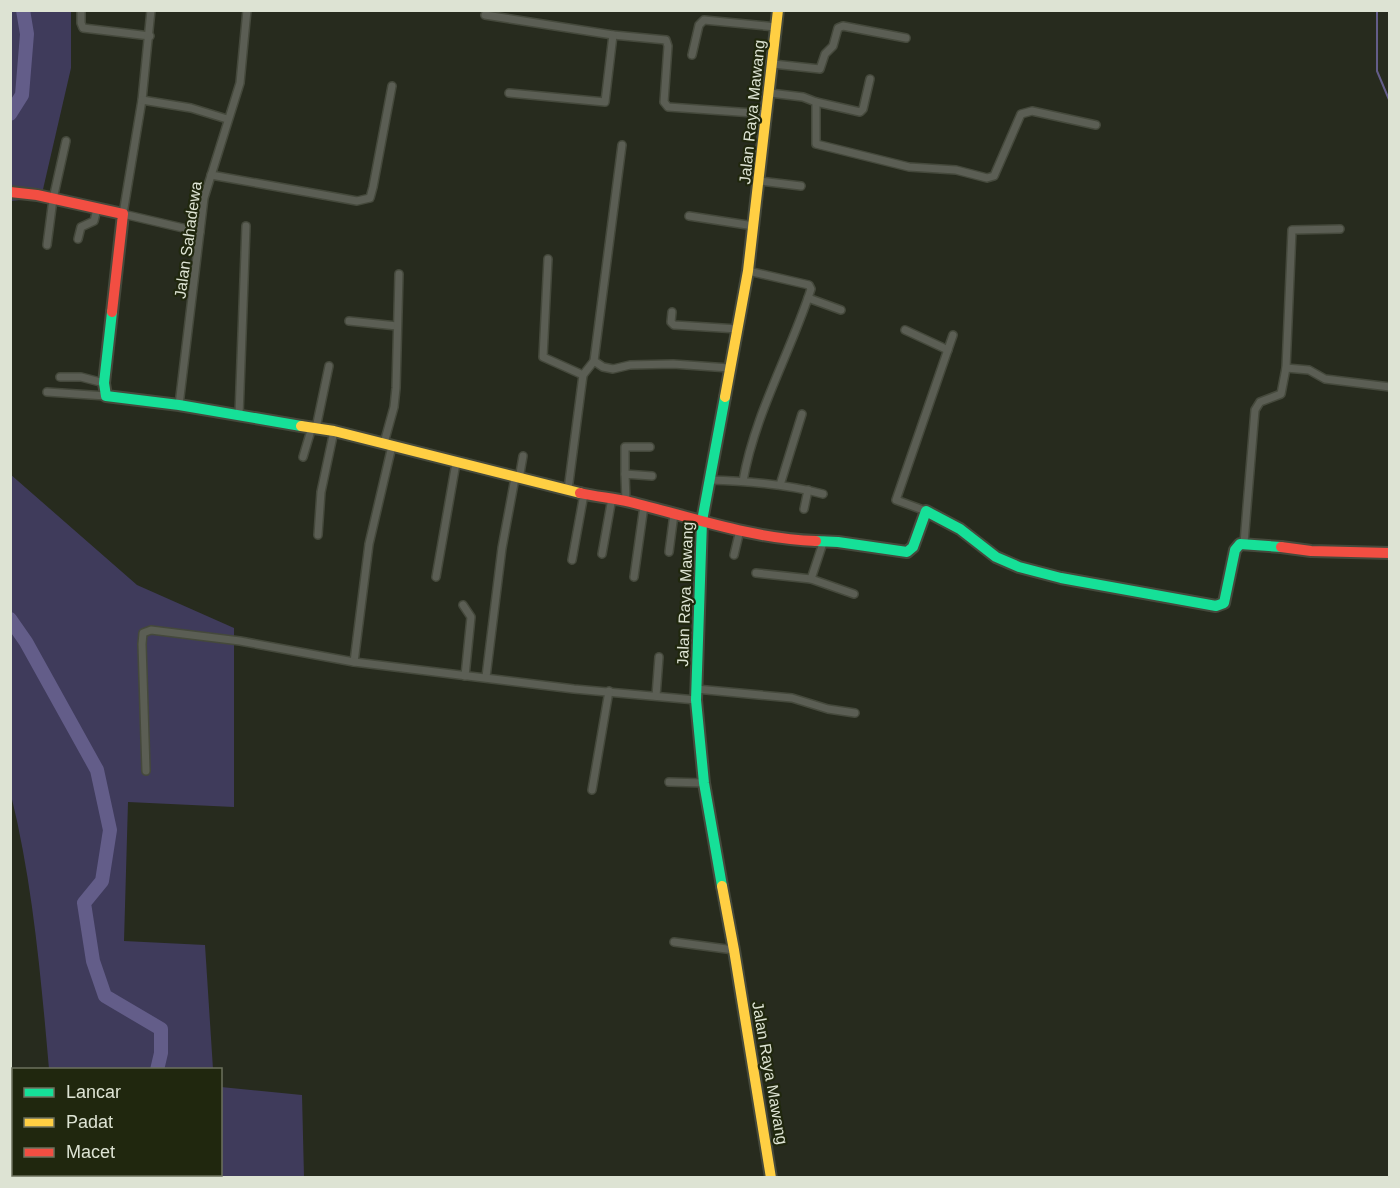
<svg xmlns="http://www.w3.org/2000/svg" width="1400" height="1188" font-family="Helvetica,sans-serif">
  <rect width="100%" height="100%" fill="#272b1e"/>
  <g fill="#3f3b5b">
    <polygon points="11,11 71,11 71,68 41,198 11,201"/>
    <path d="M10 474 137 585 234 628V807L128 802 124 941 205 945 213 1069H49C41 978 33 884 11 795Z"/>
    <polygon points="221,1087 302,1095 304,1177 57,1177 58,1174 220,1174"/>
  </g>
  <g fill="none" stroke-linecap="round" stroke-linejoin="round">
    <polyline stroke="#635d89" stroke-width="2" points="1377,10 1377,71 1390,102"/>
    <g stroke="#635d89" stroke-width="14">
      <polyline points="10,114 22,95 27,34 23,10"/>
      <polyline points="10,619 26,642 97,770 110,830 102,881 84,903 93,961 105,996 161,1029 161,1053 157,1070"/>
      <polyline points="140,1174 140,1178"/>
    </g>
    <defs>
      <g id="street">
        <polyline points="81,10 81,23 83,28 150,36"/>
        <polyline points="151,10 142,100 123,214 200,232"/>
        <polyline points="485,15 613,35 666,40 668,46 664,102 668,107 767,114"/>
        <polyline points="692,55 699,25 704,20 776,27"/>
        <polyline points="773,64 820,69 825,54 833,46 838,28 843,26 906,38"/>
        <polyline points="509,93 605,102 613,35"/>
        <polyline points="770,93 803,97 816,102 816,144 909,167 956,170 987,178 994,176 1021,114 1032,111 1096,125"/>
        <polyline points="142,100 191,108 227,119"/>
        <polyline points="816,102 860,112 863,109 870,79"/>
        <polyline points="211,175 357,201 370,198 373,187 392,86"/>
        <polyline points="760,181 801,186"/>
        <polyline points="689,216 754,226"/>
        <polyline points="78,239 81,227 94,221 97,209"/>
        <polyline points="47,245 53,199 66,141"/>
        <polyline points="548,259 543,357 583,375"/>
        <polyline points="808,298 841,310"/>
        <polyline points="672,312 671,322 674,325 738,329"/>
        <polyline points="349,321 397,326"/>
        <polyline points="905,330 948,350"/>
        <polyline points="594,361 603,367 613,369 630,365 673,364 729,368"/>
        <polyline points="1286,368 1309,370 1325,379 1390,387"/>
        <polyline points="60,377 81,377 104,383"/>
        <polyline points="47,392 106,396"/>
        <polyline points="179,405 204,198 240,83 247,10"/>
        <polyline points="239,415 246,226"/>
        <polyline points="316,428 329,366"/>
        <polyline points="384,443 394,407 396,388 399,274"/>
        <polyline points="303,457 312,427"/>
        <polyline points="625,474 625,447 650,447"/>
        <polyline points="519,479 523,456"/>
        <path d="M709 480C748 481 786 484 823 494"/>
        <path d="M743 481C755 413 790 354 811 289L809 285 748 271"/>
        <polyline points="780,485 802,414"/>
        <polyline points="568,490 583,375 594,361 622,145"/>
        <polyline points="626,501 625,474 652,476"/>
        <polyline points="804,509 808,490"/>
        <polyline points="926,511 896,500 953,335"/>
        <polyline points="318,535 321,492 334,431"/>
        <polyline points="1244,543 1255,410 1260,402 1281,394 1286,368 1292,230 1340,229"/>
        <polyline points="669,552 674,514"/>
        <polyline points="602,554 612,498"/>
        <polyline points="734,555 740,530"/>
        <polyline points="572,560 584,494"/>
        <polyline points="756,573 811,579 854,594"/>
        <polyline points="436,577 456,463"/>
        <polyline points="634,577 644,506"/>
        <polyline points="811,579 824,540"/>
        <polyline points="463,605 471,617 465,676"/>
        <polyline points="354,662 369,544 392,446"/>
        <polyline points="486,677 502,548 515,478"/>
        <polyline points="696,689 792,698 828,709 855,713"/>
        <polyline points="656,696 659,657"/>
        <polyline points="146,771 142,644 143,633 151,630 240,641 354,662 574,689 696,700"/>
        <polyline points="669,782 704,783"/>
        <polyline points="592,790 609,691"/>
        <polyline points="674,942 734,950"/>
      </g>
      <g id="fast">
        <polyline points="112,312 104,383 106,396 179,405 301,426"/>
        <polyline points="816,541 838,542 907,552 913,547 926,511 960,529 996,557 1019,567 1061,578 1216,606 1224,603 1235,550 1240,544 1281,547"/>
        <polyline points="722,886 704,783 696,700 702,521 725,397"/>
      </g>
      <g id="slow">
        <polyline points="725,397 748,271 778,10"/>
        <polyline points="301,426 334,431 580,493"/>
        <polyline points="722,886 734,950 771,1178"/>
      </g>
      <g id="jam">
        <polyline points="10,192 37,195 123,214 112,312"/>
        <path d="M580 493C597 497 614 498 630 502 691 517 753 539 816 541"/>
        <polyline points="1281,547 1311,551 1390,553"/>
      </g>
    </defs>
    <use href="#street" stroke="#45493c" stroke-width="10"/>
    <use href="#fast" stroke="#45493c" stroke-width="14"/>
    <use href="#slow" stroke="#45493c" stroke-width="14"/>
    <use href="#jam" stroke="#45493c" stroke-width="14"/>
    <use href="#street" stroke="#5b5e54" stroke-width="7"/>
    <use href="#fast" stroke="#16e098" stroke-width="10"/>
    <use href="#slow" stroke="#ffcf43" stroke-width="10"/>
    <use href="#jam" stroke="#f24e42" stroke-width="10"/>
  </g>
  <g text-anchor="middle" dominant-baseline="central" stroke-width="4.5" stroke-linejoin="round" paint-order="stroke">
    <g font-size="16" fill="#dde3d3" stroke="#20270e">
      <text transform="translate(752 112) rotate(-84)">Jalan Raya Mawang</text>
      <text transform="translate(188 240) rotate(-82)">Jalan Sahadewa</text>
      <text transform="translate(685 594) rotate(-88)">Jalan Raya Mawang</text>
      <text transform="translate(770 1073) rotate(80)">Jalan Raya Mawang</text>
    </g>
  </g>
  <rect width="1400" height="1188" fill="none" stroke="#dde3d3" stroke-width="24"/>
  <rect x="12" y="1068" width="210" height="108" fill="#20270e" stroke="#6c725d" stroke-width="1.5"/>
  <rect x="24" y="1088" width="30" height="9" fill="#16e098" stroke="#6c725d" stroke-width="1.5"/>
  <text x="66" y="1098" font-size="18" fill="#dde3d3">Lancar</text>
  <rect x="24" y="1118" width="30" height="9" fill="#ffcf43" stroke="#6c725d" stroke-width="1.5"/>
  <text x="66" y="1128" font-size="18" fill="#dde3d3">Padat</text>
  <rect x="24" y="1148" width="30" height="9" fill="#f24e42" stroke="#6c725d" stroke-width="1.5"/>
  <text x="66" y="1158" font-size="18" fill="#dde3d3">Macet</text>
</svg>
